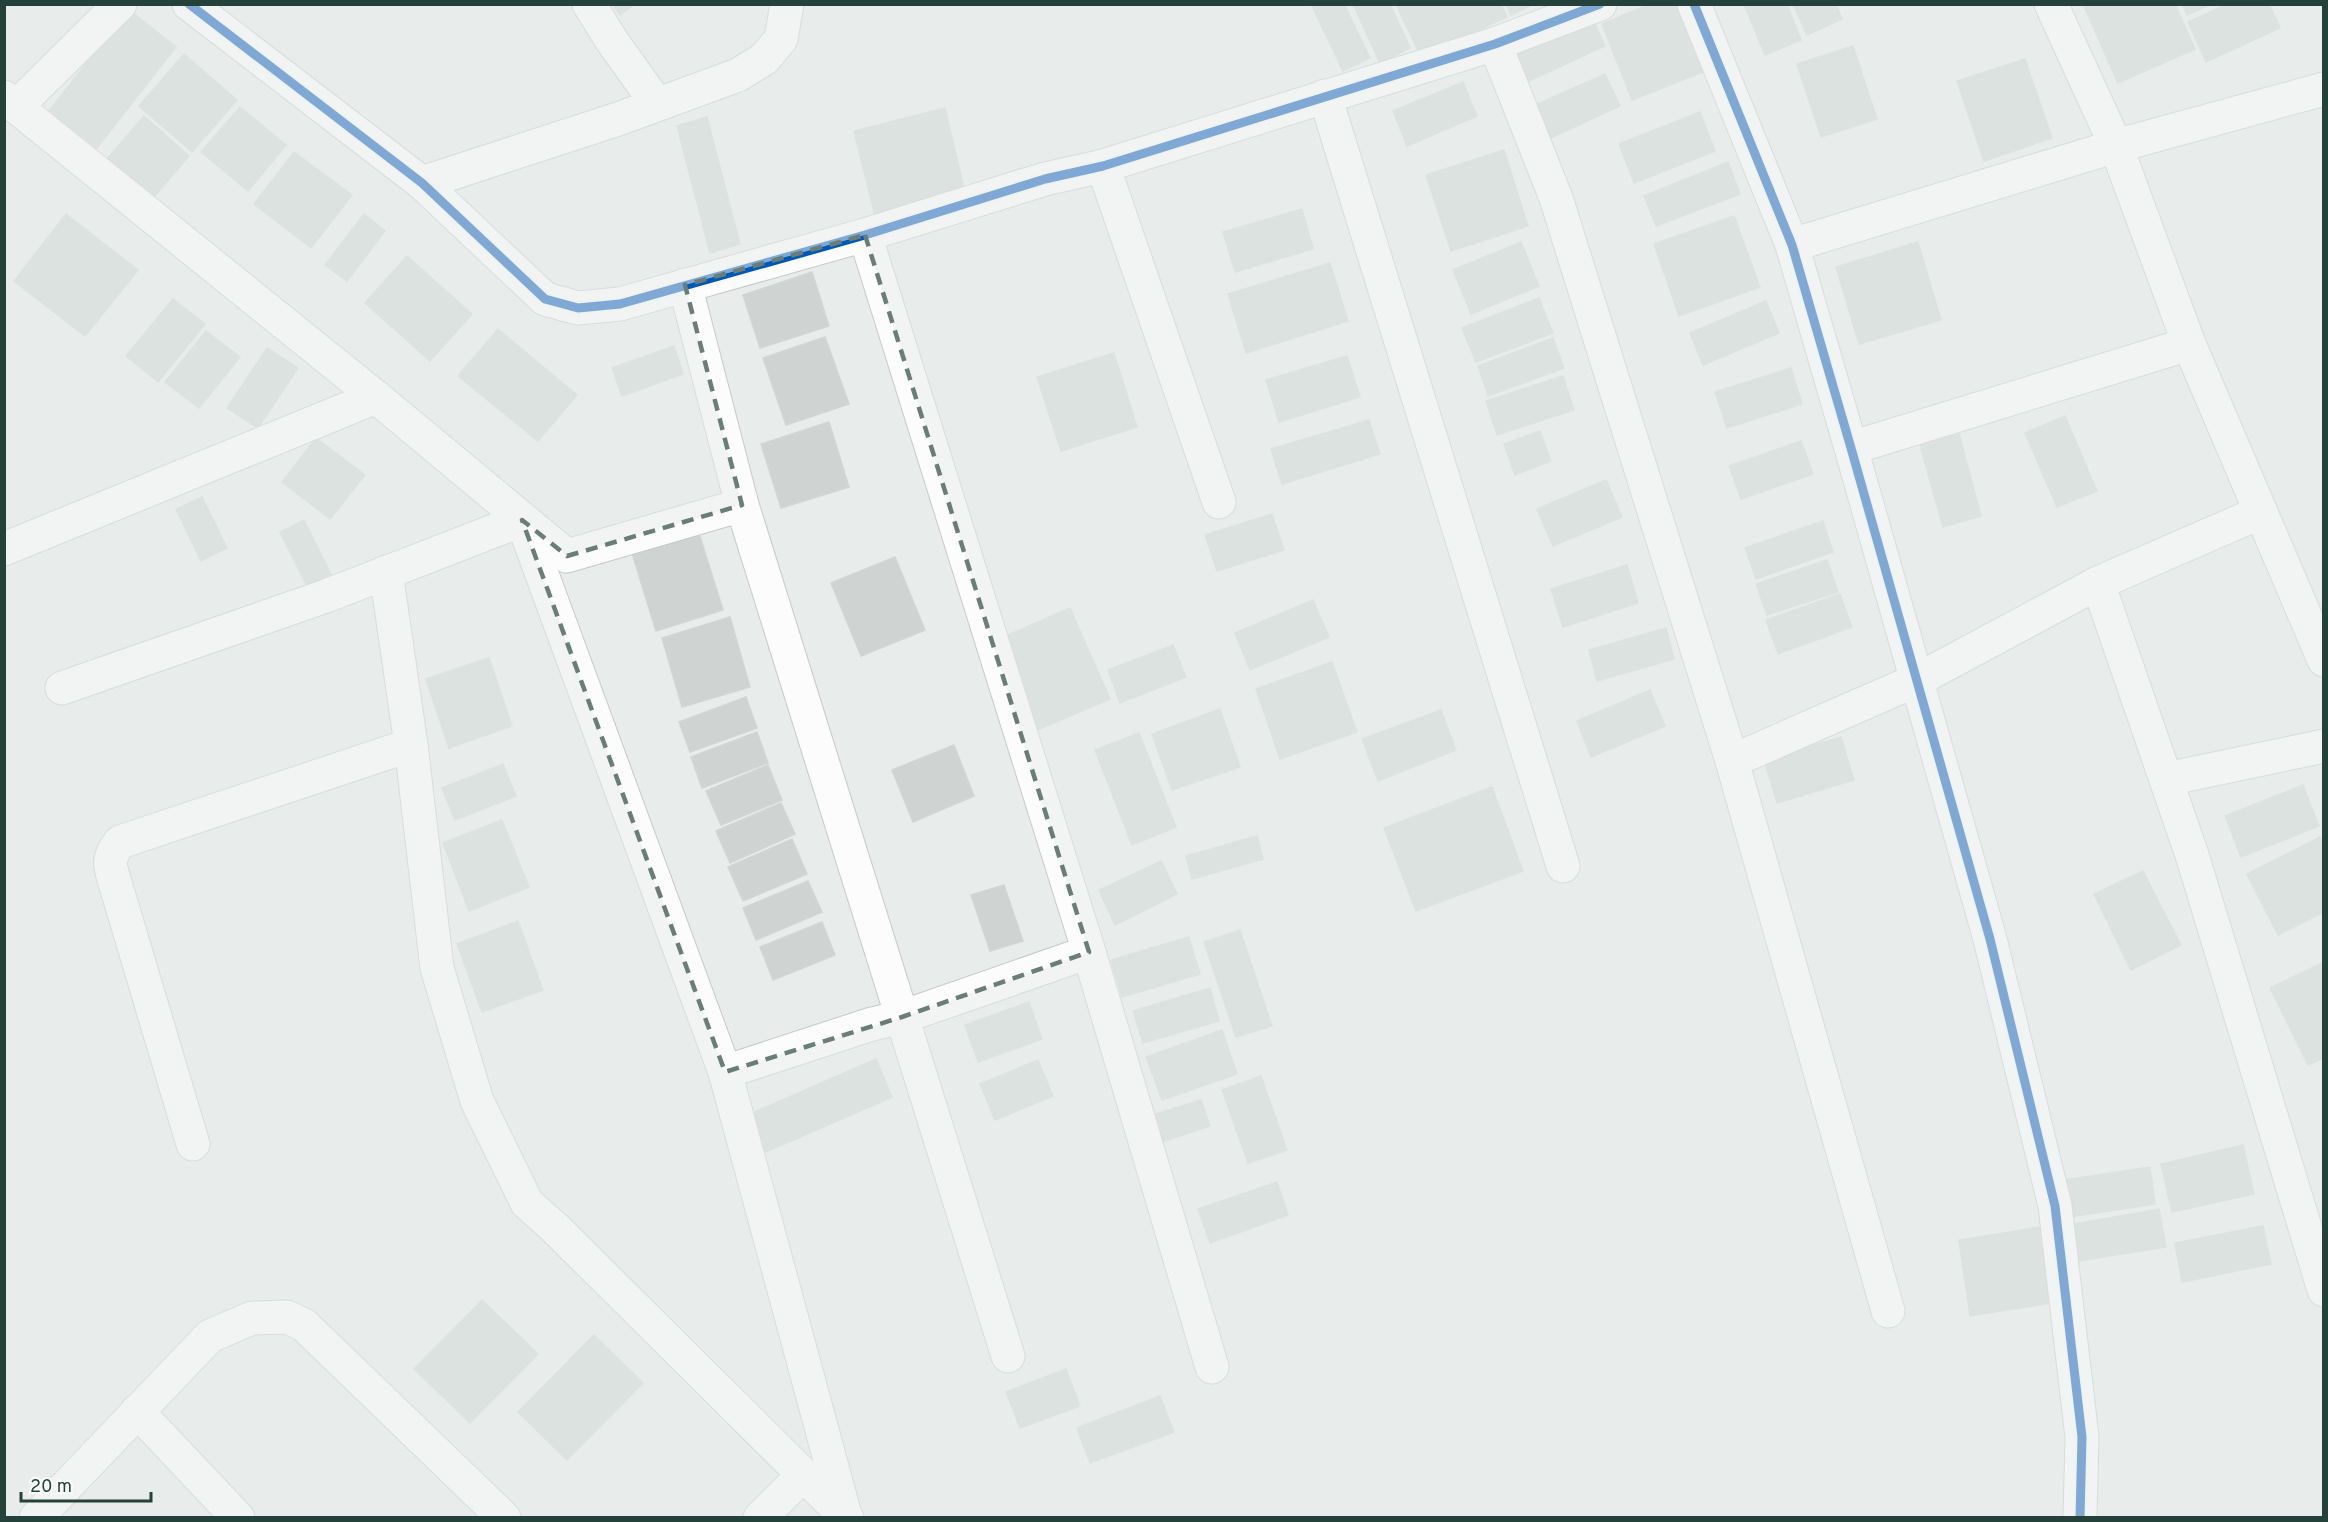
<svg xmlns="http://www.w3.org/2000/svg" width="2328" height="1522" font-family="Overpass,sans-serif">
  <rect width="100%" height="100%" fill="#e8edeb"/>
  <g fill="#cfd4d2" stroke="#d1d6d4" stroke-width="1.5">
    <polygon points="612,4 635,4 620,15"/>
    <polygon points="1311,4 1344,4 1370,58 1343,71"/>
    <polygon points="1353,4 1390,4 1410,48 1380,63"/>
    <polygon points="1396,4 1501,4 1507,17 1421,57"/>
    <polygon points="1506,4 1534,4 1511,15"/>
    <polygon points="1650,4 1679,4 1705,71 1632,100 1602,24"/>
    <polygon points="1744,4 1787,4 1801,40 1765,55"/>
    <polygon points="1793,4 1836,4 1842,19 1807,35"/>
    <polygon points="2083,4 2175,4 2195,49 2118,83"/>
    <polygon points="2182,4 2211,4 2187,15"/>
    <polygon points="2227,4 2269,4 2280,28 2206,62 2188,22"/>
    <polygon points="128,9 176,47 97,148 49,111"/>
    <polygon points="1592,17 1605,46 1523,84 1510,54"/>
    <polygon points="1853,46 1877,119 1821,137 1797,64"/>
    <polygon points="184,54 237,100 192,152 139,106"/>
    <polygon points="2025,59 2052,138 1984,161 1957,81"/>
    <polygon points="1605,74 1620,106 1544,141 1529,108"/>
    <polygon points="1463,82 1477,116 1407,146 1393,111"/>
    <polygon points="240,107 286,145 248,191 201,152"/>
    <polygon points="945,108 965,193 875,216 854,131"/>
    <polygon points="1700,112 1715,151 1634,183 1619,144"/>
    <polygon points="144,116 189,156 147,205 101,166"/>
    <polygon points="707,117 740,244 710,253 677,126"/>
    <polygon points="1504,150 1528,226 1451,251 1426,175"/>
    <polygon points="294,152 352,195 311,248 254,204"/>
    <polygon points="1728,162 1740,194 1656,226 1644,196"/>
    <polygon points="1302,209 1313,249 1235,272 1223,232"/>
    <polygon points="66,214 138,270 85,336 14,281"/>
    <polygon points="364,214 385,231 347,281 325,265"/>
    <polygon points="1734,216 1760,287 1679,316 1654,244"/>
    <polygon points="1521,242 1539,286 1471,314 1453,270"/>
    <polygon points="1918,242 1941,320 1859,344 1836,267"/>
    <polygon points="407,256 472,314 430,361 365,303"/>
    <polygon points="1330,263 1348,321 1246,353 1228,294"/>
    <polygon points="812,272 829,326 760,348 743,295"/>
    <polygon points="1539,298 1553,333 1476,362 1462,328"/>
    <polygon points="173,299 205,324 158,382 126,356"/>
    <polygon points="1766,301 1779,333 1703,365 1690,333"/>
    <polygon points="498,329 577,395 538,441 458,376"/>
    <polygon points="206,331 240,357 199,408 165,382"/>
    <polygon points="825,337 849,404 786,425 763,358"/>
    <polygon points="1553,338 1564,368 1488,396 1478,366"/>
    <polygon points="674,346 683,374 622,396 612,368"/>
    <polygon points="267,348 298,368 258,428 227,408"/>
    <polygon points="1114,353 1137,427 1061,451 1037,377"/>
    <polygon points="1347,356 1360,397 1279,422 1266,380"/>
    <polygon points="1791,368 1802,404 1727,428 1715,392"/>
    <polygon points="1563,376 1574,410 1497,435 1486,401"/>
    <polygon points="2065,416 2097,491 2057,507 2025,433"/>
    <polygon points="1369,420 1380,454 1282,484 1271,449"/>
    <polygon points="829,422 849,487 781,508 761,444"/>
    <polygon points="1540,431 1551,461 1515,475 1504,444"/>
    <polygon points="1959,434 1981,516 1943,527 1920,445"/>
    <polygon points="316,438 365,475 330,519 282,482"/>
    <polygon points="1801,441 1813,474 1741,499 1729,466"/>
    <polygon points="1606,480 1622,517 1553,546 1537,509"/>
    <polygon points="202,497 227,548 201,561 176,509"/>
    <polygon points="1272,514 1284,550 1217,571 1205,535"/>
    <polygon points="304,520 331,574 307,586 280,532"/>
    <polygon points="1823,521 1833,552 1756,579 1745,548"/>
    <polygon points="698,530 723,610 656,631 631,550"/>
    <polygon points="895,557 925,630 861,656 831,583"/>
    <polygon points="1827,560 1838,592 1767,615 1756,584"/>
    <polygon points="1627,565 1638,603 1563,627 1551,589"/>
    <polygon points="1840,594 1852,627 1778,654 1766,620"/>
    <polygon points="1313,600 1329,637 1250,670 1235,633"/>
    <polygon points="1070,608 1110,699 1037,730 999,639"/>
    <polygon points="730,617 750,687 682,707 662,638"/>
    <polygon points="1666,628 1674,659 1597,681 1589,650"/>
    <polygon points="1173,645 1186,677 1120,703 1108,670"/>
    <polygon points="489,658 512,726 449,748 426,679"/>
    <polygon points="1332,662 1357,732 1280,759 1256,689"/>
    <polygon points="1650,690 1665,726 1591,757 1577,721"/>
    <polygon points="746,697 757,728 690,752 679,722"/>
    <polygon points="1220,709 1240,767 1172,790 1152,734"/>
    <polygon points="1441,710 1456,750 1378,781 1362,739"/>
    <polygon points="757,732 768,763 702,788 691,757"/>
    <polygon points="1139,733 1176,827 1132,845 1095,750"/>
    <polygon points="1841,737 1854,780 1777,803 1764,760"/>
    <polygon points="954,745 974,796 913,822 892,770"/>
    <polygon points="503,764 516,796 455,820 442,788"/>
    <polygon points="768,765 782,800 721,825 706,791"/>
    <polygon points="2303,785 2319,826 2241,857 2225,816"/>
    <polygon points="1492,787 1523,871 1416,911 1384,828"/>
    <polygon points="781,803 795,834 730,863 716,831"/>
    <polygon points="502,820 529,887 469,911 443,843"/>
    <polygon points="1257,836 1263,859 1192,879 1186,856"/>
    <polygon points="2320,837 2324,845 2324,912 2278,935 2247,874"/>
    <polygon points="792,839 807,874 743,901 728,867"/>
    <polygon points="1161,861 1177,894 1115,925 1099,890"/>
    <polygon points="2143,871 2181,945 2131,970 2094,894"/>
    <polygon points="808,881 822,912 756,940 743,908"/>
    <polygon points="1004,885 1023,941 990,951 971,895"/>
    <polygon points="518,921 543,990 482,1012 457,944"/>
    <polygon points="822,922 835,955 773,980 760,947"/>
    <polygon points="1240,930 1272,1026 1236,1037 1204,942"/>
    <polygon points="1189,937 1200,974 1122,997 1111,960"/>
    <polygon points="2324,962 2324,1058 2308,1065 2270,988"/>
    <polygon points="1210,988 1219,1021 1143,1043 1133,1011"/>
    <polygon points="1029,1002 1042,1039 978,1062 965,1025"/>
    <polygon points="1222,1030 1237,1074 1162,1100 1146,1057"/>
    <polygon points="876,1059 892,1097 766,1152 750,1114"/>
    <polygon points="1038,1060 1053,1096 995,1120 980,1084"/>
    <polygon points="1261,1076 1287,1150 1248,1163 1222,1090"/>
    <polygon points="1201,1100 1210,1126 1162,1142 1153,1115"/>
    <polygon points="2243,1145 2254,1194 2172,1212 2161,1164"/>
    <polygon points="2150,1167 2155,1204 2070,1217 2064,1180"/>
    <polygon points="1277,1182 1288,1215 1210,1243 1198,1209"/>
    <polygon points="2159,1209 2166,1247 2080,1261 2074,1224"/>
    <polygon points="2263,1226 2271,1264 2182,1282 2175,1243"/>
    <polygon points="2041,1227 2052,1303 1970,1316 1959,1240"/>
    <polygon points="482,1300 538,1354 470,1423 414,1369"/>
    <polygon points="594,1335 643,1383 567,1460 518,1412"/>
    <polygon points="1066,1369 1080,1406 1020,1428 1006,1392"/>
    <polygon points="1160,1396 1174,1432 1090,1463 1077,1428"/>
  </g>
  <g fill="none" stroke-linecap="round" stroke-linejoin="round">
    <defs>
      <g id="minor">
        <polyline points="189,4 422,183 545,299 578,308 620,304 865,235 1045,179 1103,166 1495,44 1600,4"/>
        <polyline points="589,4 612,41 657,104"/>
        <polyline points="1694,4 1792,245 1851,448 1990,939 2055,1206 2082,1437 2080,1518"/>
        <polyline points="2051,4 2116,146 2189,344 2324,660"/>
        <polyline points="1495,44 1556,198 1732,761 1888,1311"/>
        <polyline points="1325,96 1563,866"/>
        <polyline points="4,97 376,397 567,556 742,505 685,285"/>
        <polyline points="16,107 120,4"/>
        <polyline points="1103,166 1219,502"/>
        <polyline points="422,183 618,119 738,75 764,59 781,39 787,4"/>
        <polyline points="865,235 1089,952 1212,1367"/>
        <polyline points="1792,245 2116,146 2324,89"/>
        <polyline points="1851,448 2189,344"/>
        <polyline points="742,505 1008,1356"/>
        <polyline points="4,549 376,397"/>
        <polyline points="386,572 411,745 437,968 477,1101 527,1203 555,1228 847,1518"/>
        <polyline points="2098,583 2192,855 2324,1290"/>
        <polyline points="62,688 326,596 522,520 725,1072 872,1024 902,1017 1089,952"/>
        <polyline points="1732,761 1917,680 2098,583 2261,512"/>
        <polyline points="2167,779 2324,746"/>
        <polyline points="725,1072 845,1515"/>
        <path d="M193 1144 116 886C110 866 106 860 120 842L411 745"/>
        <polyline points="137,1411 238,1518"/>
        <polyline points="36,1518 210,1336 252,1318 287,1317 304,1325 504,1518"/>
        <polyline points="760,1518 803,1475"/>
      </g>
    </defs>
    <use href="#minor" stroke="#c5cac8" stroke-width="35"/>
    <use href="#minor" stroke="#fcfcfc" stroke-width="33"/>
    <defs>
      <g id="cycleway">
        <polyline points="189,4 422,183 545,299 578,308 620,304 865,235 1045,179 1103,166 1495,44 1600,4"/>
        <polyline points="1694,4 1792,245 1851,448 1990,939 2055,1206 2082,1437 2080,1518"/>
      </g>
    </defs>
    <use href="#cycleway" stroke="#f7fbf9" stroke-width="13"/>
    <use href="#cycleway" stroke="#0057b8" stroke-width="9"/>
  </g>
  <path d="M0 0H2328V1522H0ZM865 235 1089 952 902 1017 725 1072 522 520 567 556 742 505 685 285Z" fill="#e8edeb" fill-opacity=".55" fill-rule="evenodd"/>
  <path fill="none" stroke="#697e78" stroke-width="4.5" stroke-dasharray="12 8" stroke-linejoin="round" d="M865 235 1089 952 902 1017 725 1072 522 520 567 556 742 505 685 285Z"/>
  <rect width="2328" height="1522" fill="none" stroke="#24423a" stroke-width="12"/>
  <path d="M21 1492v9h130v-9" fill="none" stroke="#24423a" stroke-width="3"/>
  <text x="30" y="1492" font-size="18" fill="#24423a" stroke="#f7fbf9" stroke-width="4.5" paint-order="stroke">20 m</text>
</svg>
